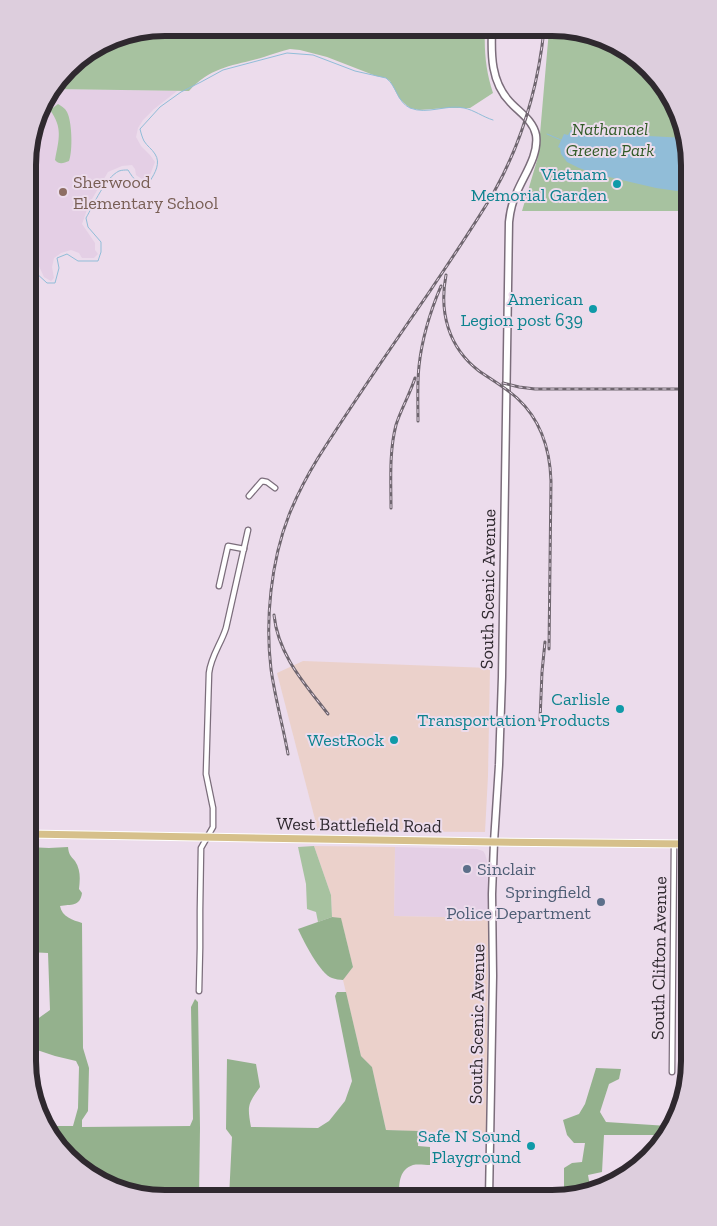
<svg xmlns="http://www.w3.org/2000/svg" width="717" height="1226" font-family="'Zilla Slab',serif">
  <rect width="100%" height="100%" fill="#ecdcec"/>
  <g fill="#e4cfe5">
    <polygon points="53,89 177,91 154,109 143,120 138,128 136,137 141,146 150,155 155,162 149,178 142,179 136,175 135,169 132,165 122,166 108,172 89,204 82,224 95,243 95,250 98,254 94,258 82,258 79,253 71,250 61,253 54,258 52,267 54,278 51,281 44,277 38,264 33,251 29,246 29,147 42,104"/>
    <polygon points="395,847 477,849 483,851 485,854 488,864 488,918 394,916"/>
  </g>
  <g fill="#ebd1cb">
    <polygon points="303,661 490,668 488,776 485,832 318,831 277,673"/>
    <polygon points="314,846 395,847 394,916 488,918 488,961 486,1134 386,1130 372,1067 361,1056 343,980 353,967 341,919 332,917 331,895"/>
  </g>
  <g fill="#a7c2a0">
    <path d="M165 28 485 30C484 52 486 72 493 93L470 108H446L419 110 410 108 404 103 399 98 390 81 386 78 376 76 327 57 300 50 290 49C281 51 273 54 264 57 234 66 211 66 189 91L53 89 74 62 113 38Z"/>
    <polygon points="549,30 578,30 642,61 682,121 689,165 689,211 522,211 538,157"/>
    <path d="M58 104C61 106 65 108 67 112 72 121 73 151 69 161 64 163 59 165 55 160 59 139 63 128 50 110Z"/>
    <polygon points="314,846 331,895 332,917 318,922 316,912 307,909 306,884 298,847"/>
  </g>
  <g fill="#94b18d">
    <path d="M28 847 49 848 68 847C69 855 70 855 75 861 81 870 80 880 79 889L82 893C80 907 71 904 60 906 62 917 73 920 82 923L83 1048 89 1068 88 1111 82 1120V1127L190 1126 193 1119 191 1007 195 999 198 1002 200 1128 199 1197H147L75 1165 49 1126H73L78 1108 79 1067 76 1061 55 1056 28 1047V1020H36L50 1010 48 953 28 952Z"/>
    <path d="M332 917 341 918 353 967 343 980C340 980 335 979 332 978 320 974 303 940 298 929Z"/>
    <path d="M337 992H346L361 1056 372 1067 386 1130 419 1131 418 1146 430 1147V1165C425 1165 418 1164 413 1165 398 1170 399 1186 399 1198H229L232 1137 226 1129 227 1059 256 1064 260 1087C248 1104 247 1105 251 1127L318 1128 329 1121 345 1101 352 1081 335 996Z"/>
    <polygon points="596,1068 621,1069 619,1079 609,1084 600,1112 606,1122 668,1126 665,1135 604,1135 602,1172 588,1175 591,1192 564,1197 564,1168 572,1163 582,1162 585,1143 574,1143 567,1135 563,1120 579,1114 585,1104"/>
  </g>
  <path fill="#91bdd8" d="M597 125 649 136 685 138C688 156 692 171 685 188L677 191 656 188 596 174 579 168 567 162 561 154 560 148 558 147 564 134 568 135 571 130 581 126Z"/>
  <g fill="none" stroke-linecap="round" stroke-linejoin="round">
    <g stroke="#91bdd8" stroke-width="1">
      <polyline points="547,134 561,140"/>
      <path d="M29 252 35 272 47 283H55L59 268 57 258 67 254 78 261H98L101 252V242L88 227 86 218C94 204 105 178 119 171 122 170 125 170 128 170 135 181 136 183 150 181 155 173 161 163 155 154 152 149 147 146 144 141 142 137 141 133 140 129L160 107 181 92 201 82 223 70 287 53 313 55 355 71 386 78C397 86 397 102 410 108 427 115 447 104 464 108 474 110 483 117 493 120"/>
    </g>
    <defs>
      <g id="street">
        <polyline points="249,496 262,481 267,482 275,488"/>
        <polyline points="219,586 228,546 244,549"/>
        <path d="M199 991 200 948V910L201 848 213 827V808L206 774 209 673C211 656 221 644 226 628L248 530"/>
        <polyline points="672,1072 674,844"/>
      </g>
      <path id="secondary" d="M489 1198 493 976 492 894 494 842 499 765 502 677 509 222C510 212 512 202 517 192 524 175 539 155 536 135 533 120 519 112 510 102 491 82 491 55 492 30"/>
      <polyline id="primary" points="28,834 494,842 689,844"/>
    </defs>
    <use href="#street" stroke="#7b6d7b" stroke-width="7"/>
    <use href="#secondary" stroke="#7b6d7b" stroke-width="9"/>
    <use href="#primary" stroke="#fff" stroke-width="9"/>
    <use href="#street" stroke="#fff" stroke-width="4.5"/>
    <use href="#secondary" stroke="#fff" stroke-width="6"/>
    <use href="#primary" stroke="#d6c08b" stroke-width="7"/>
    <defs>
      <g id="rail">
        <path d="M446 275C439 312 448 347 479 371 492 380 506 388 517 398 541 420 550 449 551 481L549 649"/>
        <polyline points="503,383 519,387 535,389 689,389"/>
        <path d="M418 421C418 403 417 384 419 366 422 338 430 312 441 286"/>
        <path d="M391 508C391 481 389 452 396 425 401 409 410 394 415 378"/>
        <path d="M274 615C278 655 305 684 328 714"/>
        <polyline points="540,720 542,672 545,642"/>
        <path d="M288 754C283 726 275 698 271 669 265 620 271 561 289 515 297 495 307 476 318 458 354 401 392 346 430 291 452 258 474 226 494 192 522 142 538 86 544 30"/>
      </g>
    </defs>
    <use href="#rail" stroke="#6f666f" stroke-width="3"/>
    <use href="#rail" stroke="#ecdcec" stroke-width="1" stroke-dasharray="4" stroke-linecap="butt"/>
  </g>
  <g fill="#0f9aa8" stroke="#ecdcec" stroke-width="2">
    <circle cx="617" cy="184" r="5"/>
    <circle cx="593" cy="309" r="5"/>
    <circle cx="620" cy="709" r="5"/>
    <circle cx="394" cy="740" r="5"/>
    <circle cx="531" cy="1146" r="5"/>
  </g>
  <circle fill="#8d6e63" stroke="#ecdcec" stroke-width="2" cx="63" cy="192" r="5"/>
  <g fill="#5c6f8a" stroke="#ecdcec" stroke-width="2">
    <circle cx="467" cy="869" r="5"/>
    <circle cx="601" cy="902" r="5"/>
  </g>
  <g text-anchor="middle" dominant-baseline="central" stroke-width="4" stroke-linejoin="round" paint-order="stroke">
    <g font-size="18" font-style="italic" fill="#325b28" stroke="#ecdcec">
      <text x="610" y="129">Nathanael<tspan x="610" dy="21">Greene Park</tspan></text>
    </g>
    <g font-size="18" fill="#0d838f" stroke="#ecdcec" text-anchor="end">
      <text x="607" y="174">Vietnam<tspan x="607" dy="21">Memorial Garden</tspan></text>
      <text x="583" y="299">American<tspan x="583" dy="21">Legion post 639</tspan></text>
      <text x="610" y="699">Carlisle<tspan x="610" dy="21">Transportation Products</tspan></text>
      <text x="384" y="740">WestRock</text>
      <text x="521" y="1136">Safe N Sound<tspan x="521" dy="21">Playground</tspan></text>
    </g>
    <g font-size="18" fill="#785e54" stroke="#ecdcec" text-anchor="start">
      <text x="73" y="182">Sherwood<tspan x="73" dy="21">Elementary School</tspan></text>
    </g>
    <g font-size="18" fill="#2f292f" stroke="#ecdcec">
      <text transform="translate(488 589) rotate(-89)">South Scenic Avenue</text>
      <text transform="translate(359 825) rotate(1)">West Battlefield Road</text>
      <text transform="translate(659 958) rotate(-89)">South Clifton Avenue</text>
      <text transform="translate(477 1024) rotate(-89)">South Scenic Avenue</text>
    </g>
    <g font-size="18" fill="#4e5e75" stroke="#ecdcec" text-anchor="start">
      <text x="477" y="869">Sinclair</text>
      <text x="591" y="892" text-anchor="end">Springfield<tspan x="591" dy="21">Police Department</tspan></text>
    </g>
  </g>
  <path d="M0 0H717V1226H0ZM165 36H552A129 129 0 0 1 681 165V1061A129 129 0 0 1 552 1190H165A129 129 0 0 1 36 1061V165A129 129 0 0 1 165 36Z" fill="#ddcedd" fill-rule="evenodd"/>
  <path fill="none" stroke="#2f292f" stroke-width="6" d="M165 36H552A129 129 0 0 1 681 165V1061A129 129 0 0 1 552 1190H165A129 129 0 0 1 36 1061V165A129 129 0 0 1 165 36Z"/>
</svg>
